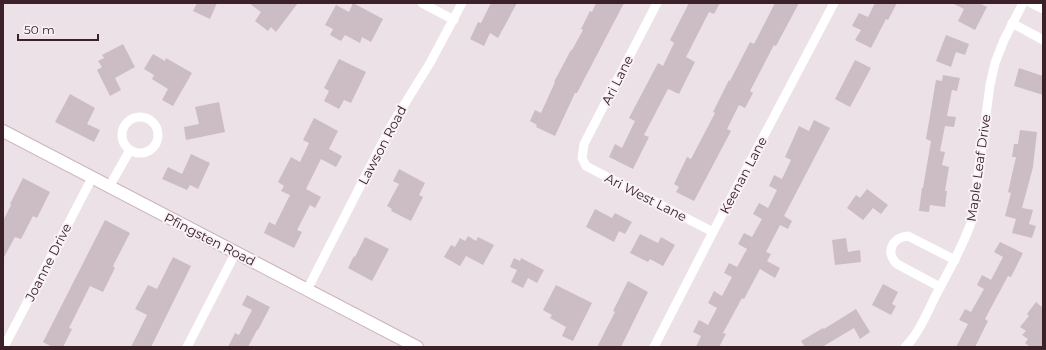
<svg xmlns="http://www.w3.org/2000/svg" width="1046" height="350" font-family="Montserrat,sans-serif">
  <rect width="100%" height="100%" fill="#ece1e6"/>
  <g fill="#ccbdc4">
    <polygon points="197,3 217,3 210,19 193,11"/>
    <polygon points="249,3 298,3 276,32 271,27 268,31 255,21 261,12"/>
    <polygon points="353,3 383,19 371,42 362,37 360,43 345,35 341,41 330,35 333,29 325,25 336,5 349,12"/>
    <polygon points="491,3 517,3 498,38 490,33 484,46 470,39 478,22 481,23"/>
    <polygon points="596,3 624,3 577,93 575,93 555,136 536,127 537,125 530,121 535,110 541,113 555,82 554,82 571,50 572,50 583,30 581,29 590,11 592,12"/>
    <polygon points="689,3 720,3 714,14 709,12 686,57 695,62 679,94 668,89 644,135 649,137 633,169 609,157 615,144 622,148 635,121 629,118 658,63 663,66 674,43 670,40"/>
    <polygon points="775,3 799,3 776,46 774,45 750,91 753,93 745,108 739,105 727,129 731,131 694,201 676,192 679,187 674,184 687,157 691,159 715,113 713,112 729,80 730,81 750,42 754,44"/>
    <polygon points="875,3 897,3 888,20 886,19 871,48 855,40 861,30 852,26 859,13 868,17"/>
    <polygon points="952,3 979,3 987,7 975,30 958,21 964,9"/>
    <polygon points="946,35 969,44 965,55 956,52 951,67 936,61"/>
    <polygon points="123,44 135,67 115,78 121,90 110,96 97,70 102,67 98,61 104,58 102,55"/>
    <polygon points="153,54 165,61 166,58 192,73 173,106 162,100 168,89 152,79 154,75 144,69"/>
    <polygon points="339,59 366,72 351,103 344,100 339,109 324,101 329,91 324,88"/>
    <polygon points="855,60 871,68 850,107 835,99"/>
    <polygon points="1019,68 1043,76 1043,95 1014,86"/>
    <polygon points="943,75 960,78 957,91 952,90 947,116 956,117 954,127 945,126 940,151 945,152 942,165 949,167 945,191 947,191 945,207 930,205 929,212 919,211 922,188 923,188 931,141 926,139 936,80 942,81"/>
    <polygon points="70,94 95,108 87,124 100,130 94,142 55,122"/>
    <polygon points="219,102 225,132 186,140 184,127 199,124 195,107"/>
    <polygon points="314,118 338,131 329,149 342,156 336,167 321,159 306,189 321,197 315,208 310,205 297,230 302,232 294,248 264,233 269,222 275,225 290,195 281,191 284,186 278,182 291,157 300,162 309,143 303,140"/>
    <polygon points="814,120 830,128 784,216 792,221 788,229 780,225 766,252 771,254 767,261 780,268 775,278 760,269 744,299 742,298 723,333 726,334 719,347 696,347 701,336 693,332 699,320 708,325 717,308 708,303 714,291 722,296 732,277 724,273 729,263 737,267 747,249 738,244 744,233 752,237 762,219 753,214 759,203 768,208 777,190 769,186 774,175 782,179 791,160 785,157 799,126 809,131"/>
    <polygon points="1020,130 1037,132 1033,167 1022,208 1033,210 1029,224 1036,226 1032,238 1012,233 1016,219 1005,216 1011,193 1008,192 1016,157 1012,157 1014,144 1018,144"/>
    <polygon points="191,154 210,163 198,189 190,185 187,190 162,179 168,167 182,174"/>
    <polygon points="399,169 425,183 419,195 423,197 411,221 391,211 392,209 387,206 399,184 393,181"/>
    <polygon points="23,178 50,192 37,218 33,216 21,239 15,237 3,259 3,221 11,205 10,204"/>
    <polygon points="867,189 888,205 881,214 873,208 863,220 847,208 856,195 860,198"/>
    <polygon points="595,209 612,218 615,213 632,222 625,234 619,231 614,242 586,227"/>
    <polygon points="105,220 130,233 113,266 115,268 103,292 90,286 69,328 72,329 63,347 52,347 43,342"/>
    <polygon points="640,234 658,243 661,237 675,245 663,266 650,259 648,262 630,253"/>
    <polygon points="468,236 476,241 478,237 494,245 483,265 466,256 460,266 444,257 451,245 455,247 460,238 465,241"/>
    <polygon points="365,237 389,249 372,281 348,268 354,256 355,257"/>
    <polygon points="846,238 848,252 860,250 861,262 835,265 832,240"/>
    <polygon points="1000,242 1023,253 1011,277 1008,276 985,319 988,321 975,347 956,347 968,324 959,320 965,309 971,312 984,289 977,285 982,275 991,280 1003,257 994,252"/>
    <polygon points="173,257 191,266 151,347 131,347 147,315 135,309 148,285 157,289"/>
    <polygon points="514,258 520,261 521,258 544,270 537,283 528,278 523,288 511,282 517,270 510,267"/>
    <polygon points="628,281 648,292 621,347 597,347 615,312 613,311"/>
    <polygon points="883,284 898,292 892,304 896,306 891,315 872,305"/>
    <polygon points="556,285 592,303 573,341 562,336 566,327 550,318 552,315 543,310"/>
    <polygon points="247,295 270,307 258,330 257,330 248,347 228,347 235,333 239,335 252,310 242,305"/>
    <polygon points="1036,302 1043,308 1043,344 1040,347 1030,347 1025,343 1028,339 1022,335 1026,331 1020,327 1029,316 1027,314"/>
    <polygon points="856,309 870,332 860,339 854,328 822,347 805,347 801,341 823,328 824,329"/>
  </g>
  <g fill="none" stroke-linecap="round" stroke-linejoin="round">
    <defs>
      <polyline id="secondary" points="3,131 417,347"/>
    </defs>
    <use href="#secondary" stroke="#cbb4bd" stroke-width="14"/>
    <g stroke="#fff" stroke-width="9">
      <polyline points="422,3 454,20"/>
      <polyline points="657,3 584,144 582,158 586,166 713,232"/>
      <polyline points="1031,3 1043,9"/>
      <polyline points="1012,23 1043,40"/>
      <circle cx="140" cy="135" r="18"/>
      <polyline points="109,187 130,150"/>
      <path d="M940 287 897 264C885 253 892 237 908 236L955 260"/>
      <polyline points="307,290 391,126 430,63 462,3"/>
      <polyline points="4,347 92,178"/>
      <polyline points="187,347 236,252"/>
      <polyline points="654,347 713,232 834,3"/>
      <path d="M905 347C918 335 928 311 936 295 949 270 963 247 972 220L990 85 995 63 1004 40 1023 3"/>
    </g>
    <use href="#secondary" stroke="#fff" stroke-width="12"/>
  </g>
  <g text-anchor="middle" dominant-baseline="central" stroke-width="4" stroke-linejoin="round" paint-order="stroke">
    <g font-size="13" fill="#3c2129" stroke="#f8f1f5">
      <text transform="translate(617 80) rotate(-63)">Ari Lane</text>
      <text transform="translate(382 145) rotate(-62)">Lawson Road</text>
      <text transform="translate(978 168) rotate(-82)">Maple Leaf Drive</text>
      <text transform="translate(743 175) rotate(-62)">Keenan Lane</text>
      <text transform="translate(646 197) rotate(27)">Ari West Lane</text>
      <text transform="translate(210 239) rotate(27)">Pfingsten Road</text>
      <text transform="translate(48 262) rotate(-63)">Joanne Drive</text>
    </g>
  </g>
  <rect width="1046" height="350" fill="none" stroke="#3c2129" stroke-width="8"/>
  <path d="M18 34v6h80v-6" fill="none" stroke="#3c2129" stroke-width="2"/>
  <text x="24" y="34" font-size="12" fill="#3c2129" stroke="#f8f1f5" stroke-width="3" paint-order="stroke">50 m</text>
</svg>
